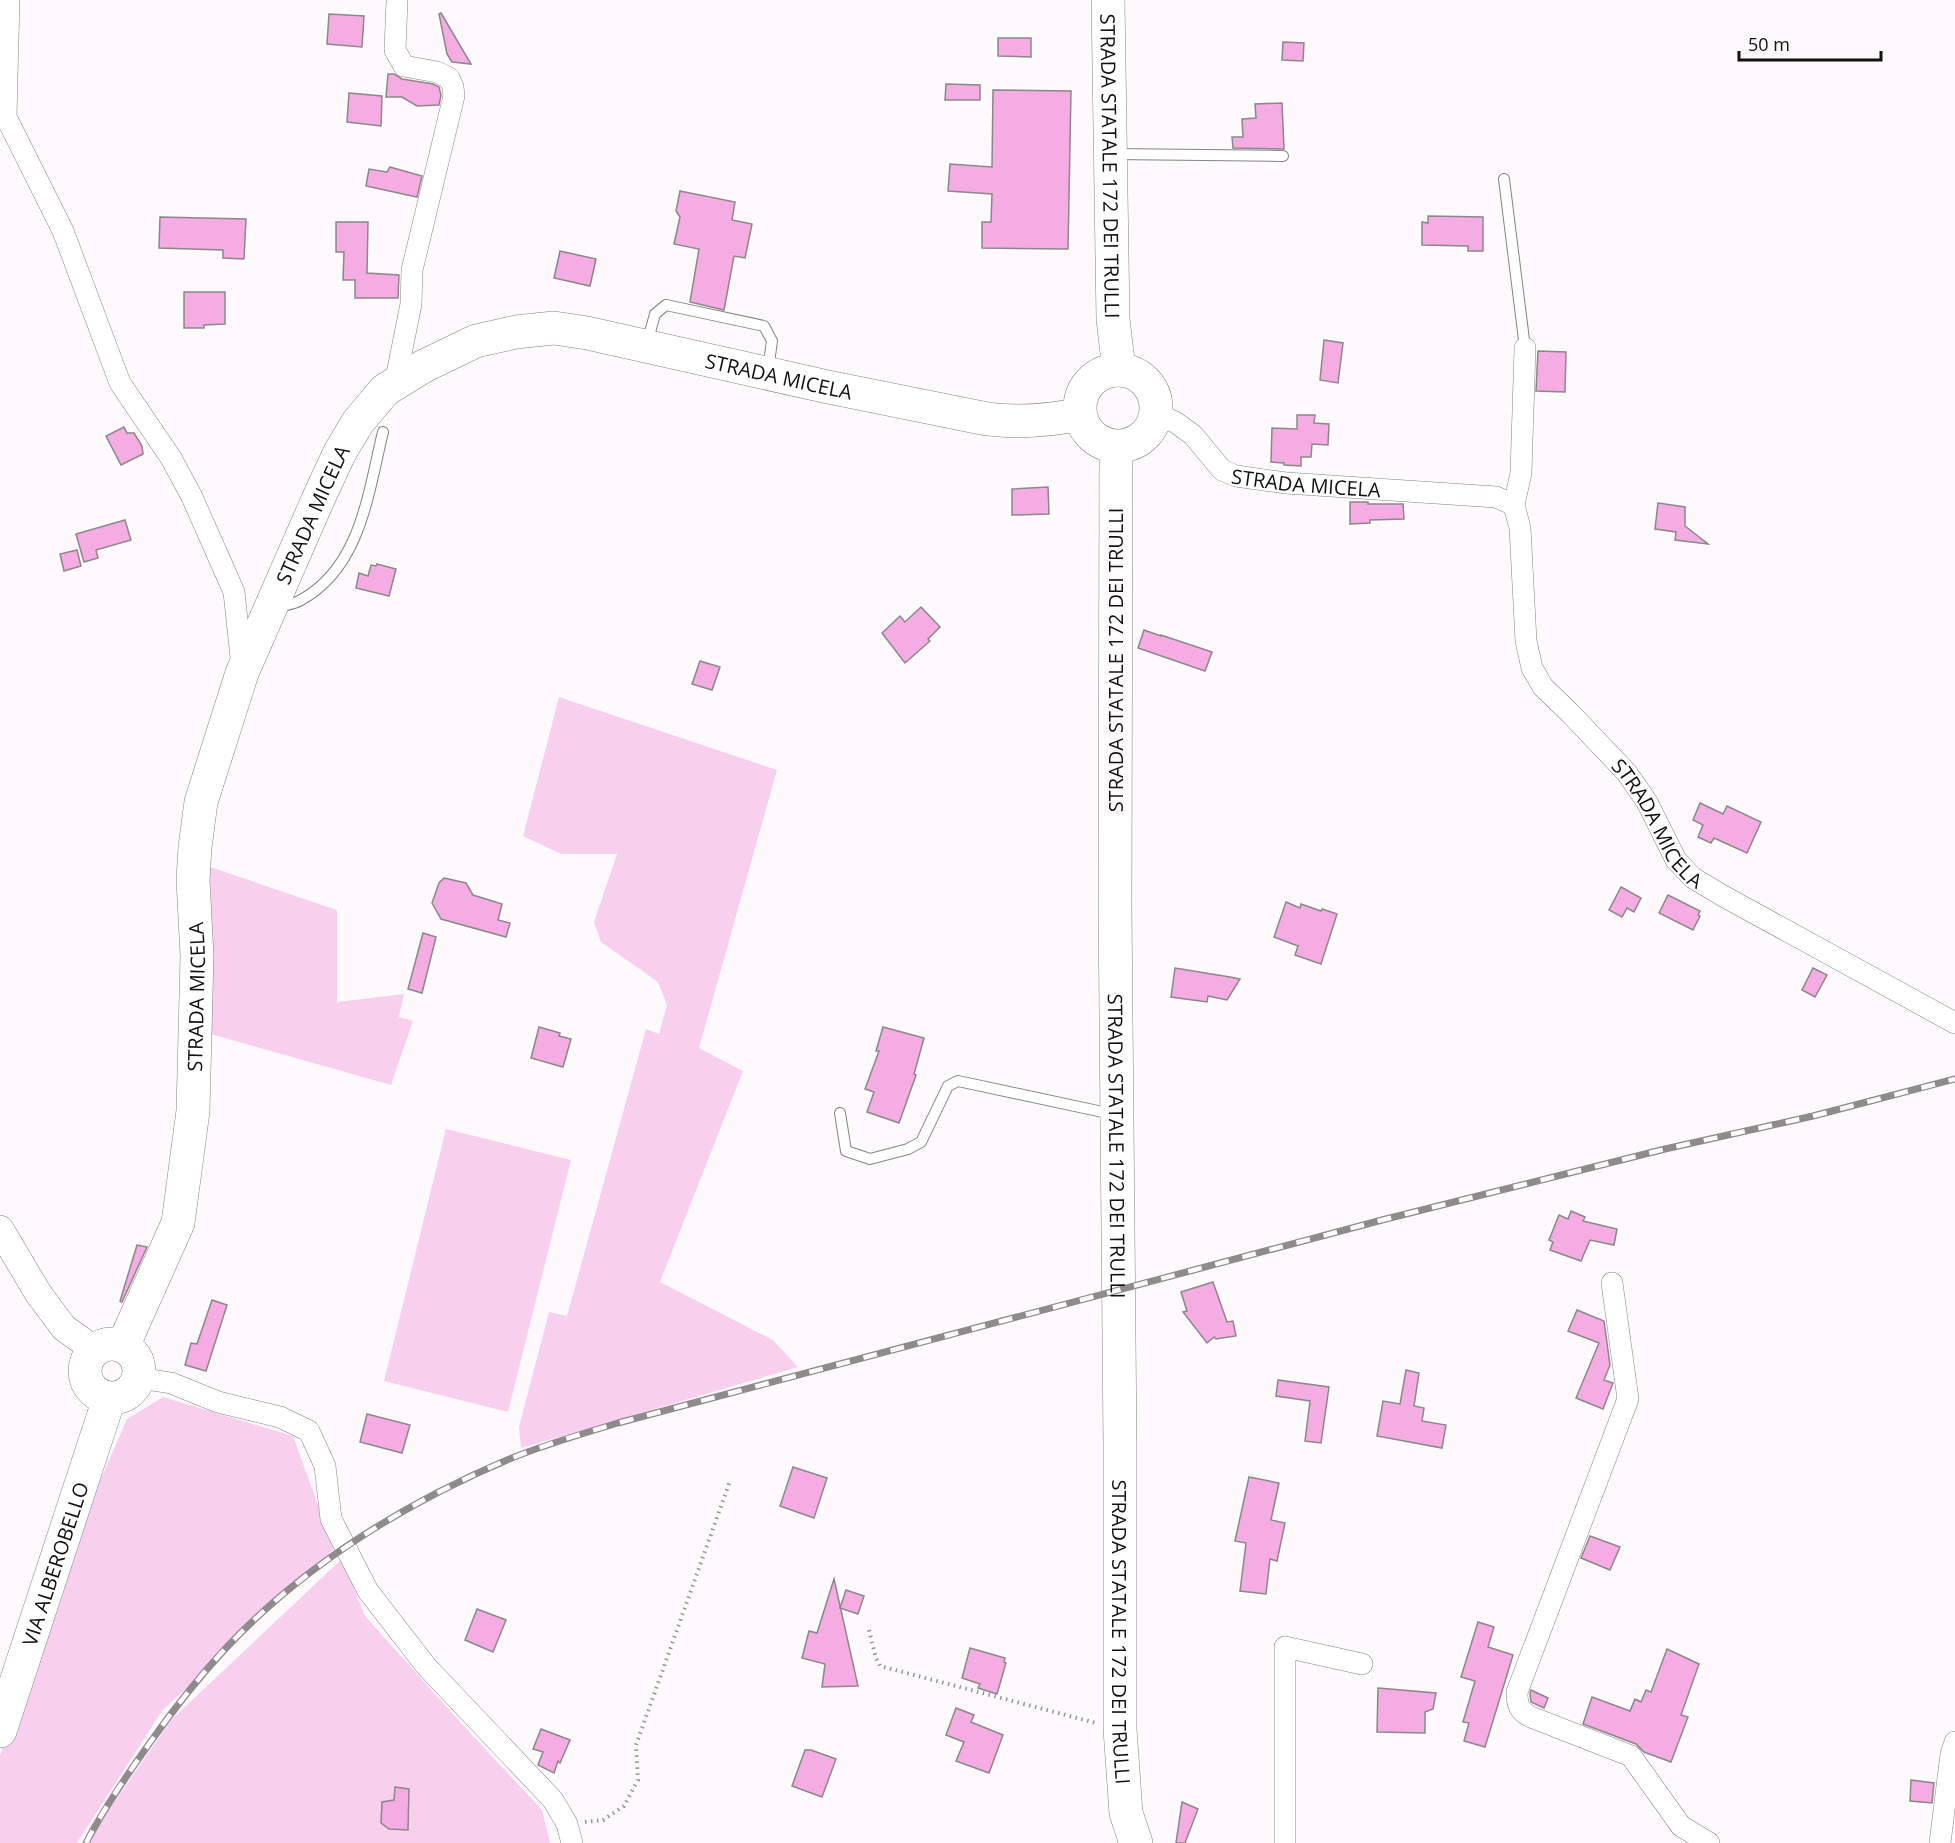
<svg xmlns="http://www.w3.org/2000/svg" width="1955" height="1843" font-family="'Open Sans',sans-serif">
  <rect width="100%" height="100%" fill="#fef9fc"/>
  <g fill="#f8d0ee">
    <polygon points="559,697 777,770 699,1048 743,1071 660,1282 773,1340 798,1367 521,1448 519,1427 549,1312 567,1316 646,1029 659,1034 667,1005 658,982 601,942 594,922 617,854 561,854 523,836"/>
    <polygon points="204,865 337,910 337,1002 404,994 399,1017 413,1021 391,1085 207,1033"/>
    <polygon points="446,1129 571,1160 508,1412 384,1381"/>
    <polygon points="163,1397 293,1436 334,1549 162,1711 77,1843 0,1843 0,1755 65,1561 127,1419"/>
    <polygon points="342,1559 365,1616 461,1723 542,1810 550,1843 90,1843 99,1824 172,1719"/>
  </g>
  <g fill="#f5ace3" stroke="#8b878a" stroke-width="1.5">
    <polygon points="441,13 471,64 452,62 447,54 439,14"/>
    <polygon points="329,14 364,16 362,47 327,44"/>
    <polygon points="998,38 1031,38 1031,57 998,56"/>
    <polygon points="1283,42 1304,43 1303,61 1282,60"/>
    <polygon points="388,74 394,74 402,79 433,84 439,87 441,95 439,105 417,106 402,97 386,97"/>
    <polygon points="946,84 980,85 980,100 945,100"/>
    <polygon points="993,90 1071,91 1068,249 982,248 982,222 991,222 992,194 948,191 950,164 992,167"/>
    <polygon points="349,93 382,96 381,126 347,122"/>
    <polygon points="1282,103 1284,149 1233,148 1232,137 1243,137 1242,119 1256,118 1255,104"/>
    <polygon points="390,167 422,176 417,197 366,186 369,169 387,172"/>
    <polygon points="680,191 735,202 732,220 752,224 745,258 734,256 724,310 690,302 699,249 674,244 680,217 676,211"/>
    <polygon points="1428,216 1483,217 1483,251 1468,251 1468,246 1422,245 1422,222 1428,223"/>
    <polygon points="160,217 246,219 244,259 223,258 223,250 159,248"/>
    <polygon points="336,222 368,222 367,273 399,275 398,298 355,298 355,280 343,280 344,252 336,252"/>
    <polygon points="560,251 596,259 590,286 554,278"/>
    <polygon points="184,292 225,292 225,324 204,325 204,328 184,328"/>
    <polygon points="1324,340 1343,343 1338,383 1320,380"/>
    <polygon points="1538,351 1566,352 1565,392 1536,391"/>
    <polygon points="1297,415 1315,415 1314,423 1329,424 1328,445 1312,444 1311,457 1301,457 1301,466 1284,465 1284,463 1271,462 1272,428 1297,429"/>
    <polygon points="124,427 127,433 134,433 142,446 143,454 121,465 106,436"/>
    <polygon points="1048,487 1049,514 1012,515 1012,489"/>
    <polygon points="1350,502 1368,502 1368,504 1403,504 1404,519 1370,520 1370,523 1350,524"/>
    <polygon points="1658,503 1685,507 1685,526 1708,544 1675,540 1676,532 1655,529"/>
    <polygon points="125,520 131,540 96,550 98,558 84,562 76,534"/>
    <polygon points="77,550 81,566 64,571 60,554"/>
    <polygon points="377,564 396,569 389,596 356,588 359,573 368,576 371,565 376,566"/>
    <polygon points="921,607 940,627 928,639 930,641 905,663 882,633 900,616 905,622"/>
    <polygon points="1144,630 1161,636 1161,635 1212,652 1205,671 1138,648"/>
    <polygon points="700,661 720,667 712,690 692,684"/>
    <polygon points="1700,803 1723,814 1727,806 1761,822 1747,853 1714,838 1711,843 1698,837 1703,825 1693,820"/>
    <polygon points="444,878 466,883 473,895 502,904 498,920 510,923 506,937 441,919 432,903 439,883"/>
    <polygon points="1621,887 1641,898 1634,912 1627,908 1622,917 1609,910"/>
    <polygon points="1668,895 1700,911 1698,915 1700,916 1693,930 1659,913"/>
    <polygon points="1286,902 1300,908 1301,904 1321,911 1322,909 1337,914 1321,964 1295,955 1298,946 1274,937"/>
    <polygon points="423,933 436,937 422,993 408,989"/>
    <polygon points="1175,968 1230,977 1240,979 1227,1000 1208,996 1207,1002 1171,997"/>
    <polygon points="1813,968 1827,975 1815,997 1802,990"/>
    <polygon points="539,1027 560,1033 559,1036 571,1039 563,1067 531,1058"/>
    <polygon points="883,1027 924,1038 914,1074 916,1075 899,1123 867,1112 874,1092 865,1089 879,1051 876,1051"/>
    <polygon points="1571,1211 1585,1217 1583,1221 1617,1229 1614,1245 1590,1240 1581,1261 1550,1250 1553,1242 1549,1240 1559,1215 1568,1219"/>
    <polygon points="137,1245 147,1247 122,1302 120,1301"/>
    <polygon points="1213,1282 1227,1322 1233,1321 1236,1336 1216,1339 1214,1337 1207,1343 1183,1312 1187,1311 1181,1292"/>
    <polygon points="212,1300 227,1305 206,1371 185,1365 191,1343 197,1344"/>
    <polygon points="1577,1310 1604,1321 1610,1365 1604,1380 1613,1383 1603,1409 1576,1398 1599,1343 1568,1331"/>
    <polygon points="1406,1370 1419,1373 1414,1406 1424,1408 1422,1421 1446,1425 1442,1448 1377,1436 1383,1401 1400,1404"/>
    <polygon points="1278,1380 1329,1387 1321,1443 1305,1441 1310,1401 1276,1396"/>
    <polygon points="367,1414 410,1425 402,1453 360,1442"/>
    <polygon points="793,1467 827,1478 814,1518 780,1506"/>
    <polygon points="1249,1477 1279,1483 1271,1520 1285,1523 1277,1561 1270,1559 1266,1594 1240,1591 1246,1543 1235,1541"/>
    <polygon points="1590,1536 1620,1547 1610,1570 1581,1558"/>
    <polygon points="834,1579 858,1686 822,1687 825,1664 802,1658 809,1631 817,1633"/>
    <polygon points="846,1590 864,1596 858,1614 840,1608"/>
    <polygon points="477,1609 506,1620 493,1652 465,1640"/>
    <polygon points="1478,1622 1494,1627 1488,1647 1513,1655 1485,1747 1464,1741 1469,1723 1463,1722 1475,1681 1461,1677"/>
    <polygon points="970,1648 1005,1658 1004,1662 1006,1663 997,1694 978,1688 980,1684 962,1678"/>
    <polygon points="1667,1649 1699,1664 1681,1715 1688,1717 1671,1762 1644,1752 1636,1744 1583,1724 1592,1697 1630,1711 1635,1699 1641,1702 1646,1690 1651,1692"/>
    <polygon points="1378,1688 1436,1693 1433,1709 1425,1712 1425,1733 1377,1732"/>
    <polygon points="1531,1690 1548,1698 1544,1708 1531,1702 1530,1694"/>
    <polygon points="956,1708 974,1715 971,1722 1003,1735 989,1773 956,1761 964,1742 946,1735"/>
    <polygon points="541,1729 570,1740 560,1763 558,1761 554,1773 538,1765 543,1752 533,1749"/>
    <polygon points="805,1750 811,1750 836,1759 822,1797 792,1786"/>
    <polygon points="1911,1780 1934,1783 1932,1803 1910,1801"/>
    <polygon points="395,1787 409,1789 408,1830 389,1829 381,1823 382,1802 394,1800"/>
    <polygon points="1182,1802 1198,1809 1185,1843 1176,1843"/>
  </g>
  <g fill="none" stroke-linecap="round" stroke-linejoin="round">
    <defs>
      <g id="service">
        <polyline points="1113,154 1283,156"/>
        <polyline points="1504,179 1525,348"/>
        <polyline points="647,343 655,314 666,305 764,326 772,341 768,370"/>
        <path d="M279 607C286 605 294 604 301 600 361 567 368 493 383 432"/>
        <polyline points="840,1113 846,1151 870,1159 908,1149 921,1142 948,1086 958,1081 1112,1114"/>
      </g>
      <g id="minor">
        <polyline points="9,0 6,117 63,231 120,383 171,458 192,497 234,592 242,667"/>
        <polyline points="395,384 411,304 412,270 454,96 453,87 449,78 437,72 404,66 395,50 397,0"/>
        <path id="s1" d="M1156 414 1175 422 1193 435 1222 470 1236 476 1286 483 1496 497 1514 505 1520 528 1526 641 1532 668 1543 687 1570 713 1627 773 1647 802 1676 860 1693 878 1725 897 1955 1023"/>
        <polyline points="1514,505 1521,473 1525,348"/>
        <path d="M1612 1283 1628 1399 1517 1692C1517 1705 1519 1711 1531 1717L1631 1756 1681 1826 1709 1843"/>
        <polyline points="139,1378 171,1383 218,1402 280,1417 309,1431 325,1466 331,1519 368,1591 426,1666 553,1800 567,1824 572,1843"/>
        <polyline points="1285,1843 1285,1647 1362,1664"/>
        <polyline points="1940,1843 1951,1754 1955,1742"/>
      </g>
      <polyline id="tertiary" points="0,1229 38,1293 64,1328 95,1350"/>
      <g id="primary">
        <path id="s2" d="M1108 0 1113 319 1119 370"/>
        <circle cx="1118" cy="408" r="38"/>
        <path id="s3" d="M1116 447 1115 908 1120 1444V1729L1126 1813 1136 1843"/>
        <circle cx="112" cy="1371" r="27"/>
        <path id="s4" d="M123 1346 178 1223 193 1111 197 956 193 880 195 847 201 802 242 673 320 495 340 452 358 422 385 390 424 366 476 341 516 332 554 328 587 333 828 387 987 419C1019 423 1048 421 1080 414"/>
        <path id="s5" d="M0 1731 109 1399"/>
      </g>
    </defs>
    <use href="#service" stroke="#868285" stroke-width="12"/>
    <use href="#minor" stroke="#868285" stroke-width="22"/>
    <use href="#tertiary" stroke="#868285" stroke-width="28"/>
    <use href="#primary" stroke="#868285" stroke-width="34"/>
    <g stroke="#979496" stroke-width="4" stroke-dasharray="1.5 4.5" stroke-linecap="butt">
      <polyline points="869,1630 876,1658 880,1666 1096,1723"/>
      <polyline points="585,1822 603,1820 624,1806 638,1780 636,1745 730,1481"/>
    </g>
    <use href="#service" stroke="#fff" stroke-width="10"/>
    <use href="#minor" stroke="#fff" stroke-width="21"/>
    <use href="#tertiary" stroke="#fff" stroke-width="27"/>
    <use href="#primary" stroke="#fff" stroke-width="33"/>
    <defs>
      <path id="rail" d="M86 1843C104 1808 127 1775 149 1744 173 1710 198 1678 226 1648 303 1566 404 1504 507 1460 543 1445 581 1434 618 1423L1382 1220 1665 1149 1813 1116 1955 1079"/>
    </defs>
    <use href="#rail" stroke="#8f8b8d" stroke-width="7"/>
    <use href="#rail" stroke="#fef9fc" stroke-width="4.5" stroke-dasharray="14" stroke-linecap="butt"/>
  </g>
  <g text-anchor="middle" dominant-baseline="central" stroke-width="5" stroke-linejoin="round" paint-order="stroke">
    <g font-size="20" fill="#121011" stroke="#fef9fc">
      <text stroke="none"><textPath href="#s2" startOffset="166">STRADA STATALE 172 DEI TRULLI</textPath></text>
      <text stroke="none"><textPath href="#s4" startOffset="1424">STRADA MICELA</textPath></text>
      <text stroke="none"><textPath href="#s1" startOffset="174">STRADA MICELA</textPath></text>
      <text stroke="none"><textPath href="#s4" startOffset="866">STRADA MICELA</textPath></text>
      <text transform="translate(1115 660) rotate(-90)">STRADA STATALE 172 DEI TRULLI</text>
      <text stroke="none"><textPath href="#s1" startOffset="750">STRADA MICELA</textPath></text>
      <text stroke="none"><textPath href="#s4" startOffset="362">STRADA MICELA</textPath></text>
      <text stroke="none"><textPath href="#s3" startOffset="699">STRADA STATALE 172 DEI TRULLI</textPath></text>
      <text stroke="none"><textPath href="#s5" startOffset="176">VIA ALBEROBELLO</textPath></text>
      <text stroke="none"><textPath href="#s3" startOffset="1185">STRADA STATALE 172 DEI TRULLI</textPath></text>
    </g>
  </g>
  <path d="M1739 51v9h142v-9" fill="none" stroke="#121011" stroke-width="3"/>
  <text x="1748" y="51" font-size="18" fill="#121011" stroke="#fef9fc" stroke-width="4.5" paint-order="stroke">50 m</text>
</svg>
